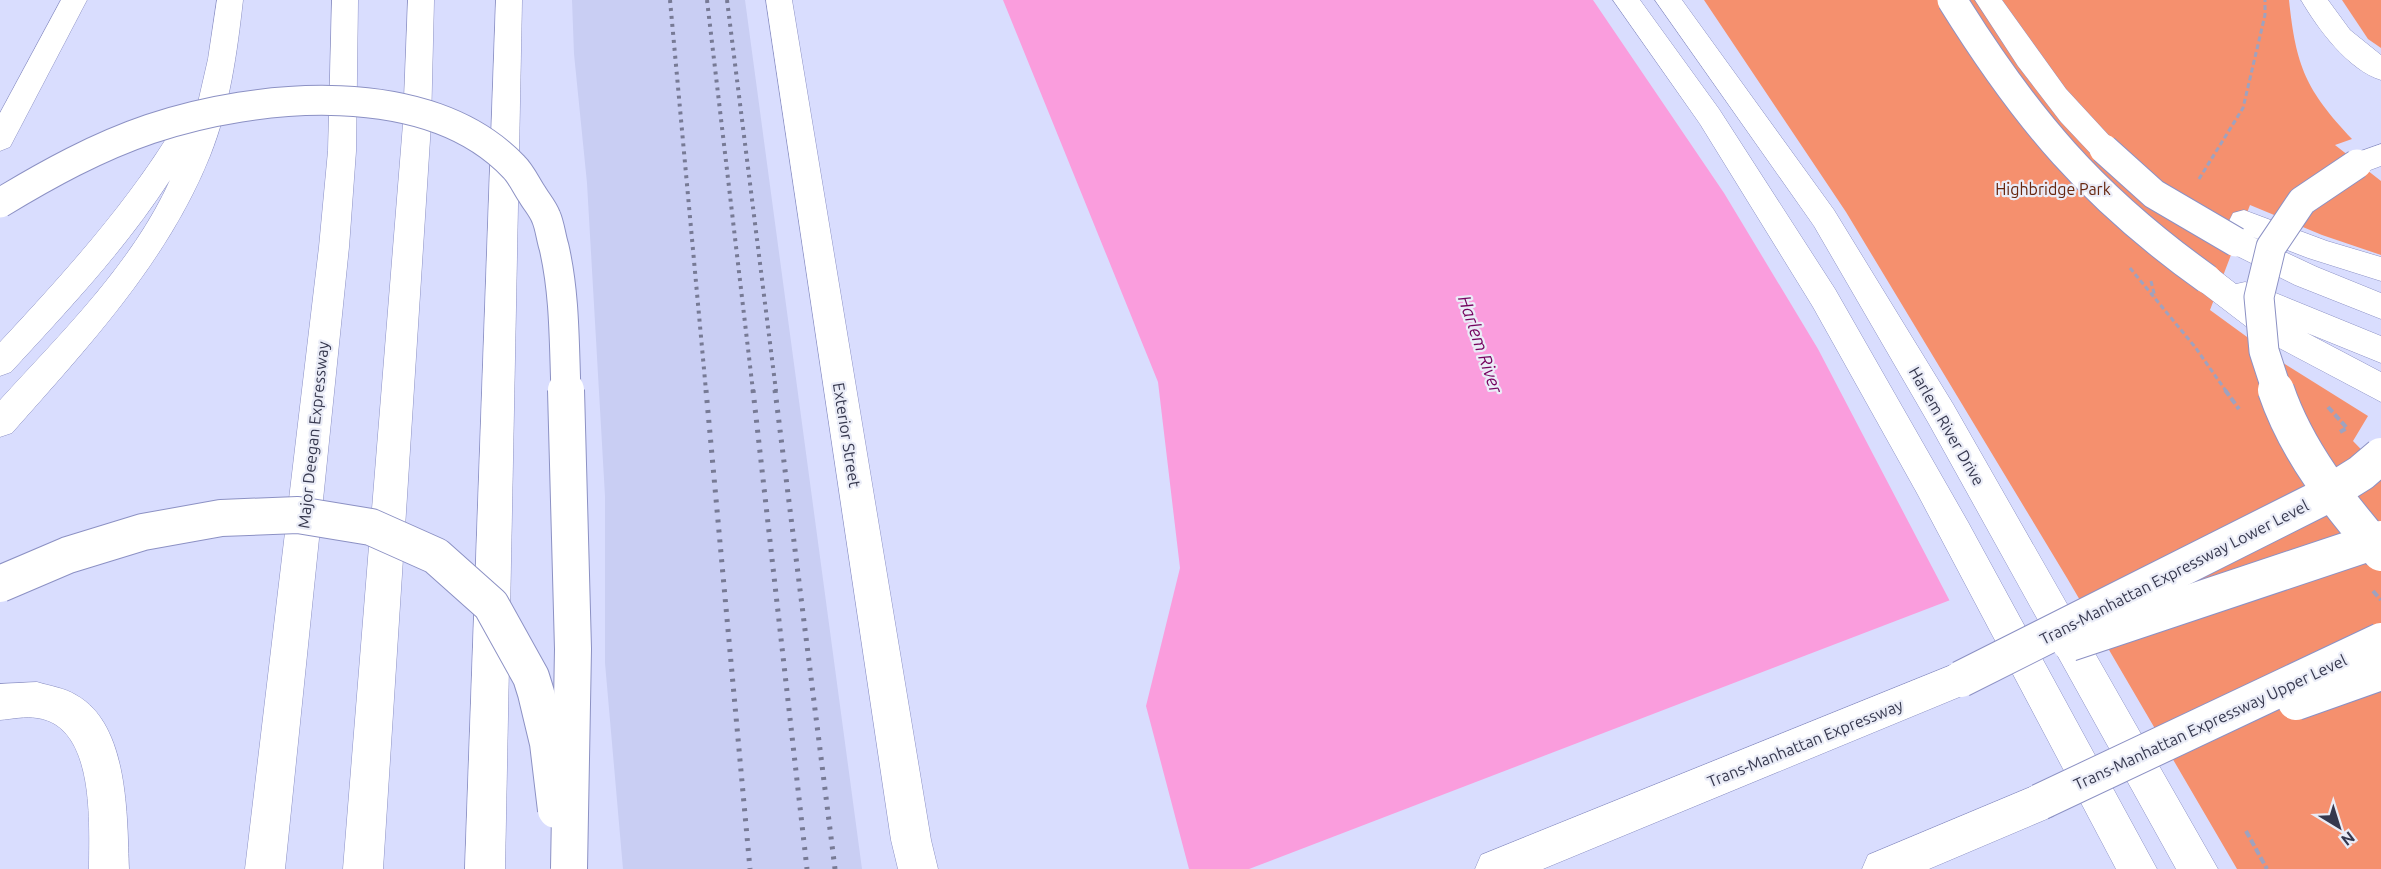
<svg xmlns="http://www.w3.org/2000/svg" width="2381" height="869" font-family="Ubuntu,sans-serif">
  <rect width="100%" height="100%" fill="#d9ddfe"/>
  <polygon fill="#c9cef3" points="572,0 745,0 862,869 623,869 605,663 605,496 587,183 574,54"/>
  <g fill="#f5906e">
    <path d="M1704 0H2289C2296 67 2306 90 2352 139L2335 145 2381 181V255L2322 235 2250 205 2210 310 2280 361 2368 416 2353 441 2381 470V869H2237L2067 578 1846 212Z"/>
    <polygon points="2342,0 2381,0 2381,48 2368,39"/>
  </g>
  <polygon fill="#fa9ddd" points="1003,0 1593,0 1724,193 1818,349 2090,869 1189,869 1146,706 1180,568 1158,382"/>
  <polygon fill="#d9ddfe" points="1953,599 2093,869 1249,869"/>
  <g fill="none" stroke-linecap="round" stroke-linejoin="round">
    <defs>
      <polygon id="minor" points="766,0 792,0 931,840 938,869 898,869 891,840"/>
      <polygon id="major" points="61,0 87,0 10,147 0,151 0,113"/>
      <g id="highway">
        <path d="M217 0H243C237 53 230 106 210 156 167 263 87 348 12 433L0 437V400C61 333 132 264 170 180 125 250 67 311 11 372L0 376V342C65 272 128 203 177 121L187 118 194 120 208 59Z"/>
        <polygon points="332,0 358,0 356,151 349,247 285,869 245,869 319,247 328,151"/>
        <polygon points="408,0 434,0 431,124 383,869 343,869 403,124"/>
        <polygon points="496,0 522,0 505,869 465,869"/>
        <polygon points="1613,0 1640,0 1719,109 1835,289 1968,522 2157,869 2116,869 1918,495 1813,307 1700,124"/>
        <polygon points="1655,0 1682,0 1834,210 1953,404 2218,869 2176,869 1929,424 1814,226"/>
        <polygon points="1975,0 2002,0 2066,89 2114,141 2118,149 2114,157 2104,160 2094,157 2061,122 2018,66"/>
        <path d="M2301 0H2328L2350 30 2381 55V80C2348 70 2318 29 2301 0Z"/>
        <polygon points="2381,144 2381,166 2357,175 2347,172 2343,164 2347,156"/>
        <polygon points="2244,210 2327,241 2381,257 2381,281 2308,258 2253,237 2317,267 2381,293 2381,319 2295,285 2225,250 2221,242 2225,234 2238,231 2233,229 2229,221 2233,213"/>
        <polygon points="2207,267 2218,270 2236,284 2245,282 2256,285 2381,336 2381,363 2307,333 2381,372 2381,402 2264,340 2196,288 2192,279 2196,270"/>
        <polygon points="1961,661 1974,667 1979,679 1974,691 1543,869 1475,869 1481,855"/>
        <path d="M37 682C50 686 65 688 76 695 129 724 127 817 129 869H89C89 826 96 726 37 718 26 716 12 719 0 720V684Z"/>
        <polygon points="2040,783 2054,788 2059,802 2054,816 1929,869 1862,869 1868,855"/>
      </g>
    </defs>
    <use href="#minor" stroke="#8c91c4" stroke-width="1"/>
    <use href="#major" stroke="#8c91c4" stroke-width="1"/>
    <use href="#highway" stroke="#8c91c4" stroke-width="1"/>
    <g stroke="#9fa2bf" stroke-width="3" stroke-dasharray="5 3" stroke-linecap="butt">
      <polyline points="2199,179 2243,108 2265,15 2265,0"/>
      <polyline points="2130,268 2195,347 2226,391"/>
      <polyline points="2151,281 2155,297"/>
    </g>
    <g stroke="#9fa2bf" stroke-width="4" stroke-dasharray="7 3" stroke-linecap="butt">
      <polyline points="2225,390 2239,409"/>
      <polyline points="2328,407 2347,428 2340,432"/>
      <polyline points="2373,591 2381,600"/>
      <polyline points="2246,831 2267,869"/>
    </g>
    <use href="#minor" fill="#fff" fill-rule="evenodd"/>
    <use href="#major" fill="#fff" fill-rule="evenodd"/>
    <use href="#highway" fill="#fff" fill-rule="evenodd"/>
    <g stroke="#777a95" stroke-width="4" stroke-dasharray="3 5" stroke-linecap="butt">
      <polyline points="670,0 706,391"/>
      <polyline points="707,0 753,391"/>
      <polyline points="727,0 776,391"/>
    </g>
    <g stroke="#777a95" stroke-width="5" stroke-dasharray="3 7" stroke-linecap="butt">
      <polyline points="706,390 750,869"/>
      <polyline points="753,390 807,869"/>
      <polyline points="775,390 835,869"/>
    </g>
    <defs>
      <g id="highway-bridge-far1">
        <path d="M1952 0C2026 119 2092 197 2207 279"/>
        <polyline points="2104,149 2154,194 2236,242"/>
        <path d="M0 203C48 174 97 147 150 129 257 93 429 77 514 167 521 174 526 185 532 194 536 201 543 209 546 217 550 226 551 238 554 247 565 295 564 343 566 391"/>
        <polyline points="2277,391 2264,351 2259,297 2271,247 2302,201 2357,164"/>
      </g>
      <g id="highway-bridge">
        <polyline points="566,390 573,649 569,869"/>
        <path d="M2276 390C2297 452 2339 504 2381 553"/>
        <polyline points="0,584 68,555 143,532 221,518 298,515 371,527 436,556 491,605 531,677 536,693 548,743 556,810"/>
        <polyline points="2070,643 2381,539"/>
        <polyline points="1961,679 2321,498 2361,473 2381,456"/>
        <polyline points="2296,702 2381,672"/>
        <polyline points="2040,802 2381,641"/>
      </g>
    </defs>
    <use href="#highway-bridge-far1" stroke="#8c91c4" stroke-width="31" stroke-linecap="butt"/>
    <use href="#highway-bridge" stroke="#8c91c4" stroke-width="38" stroke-linecap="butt"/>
    <use href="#highway-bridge-far1" stroke="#fff" stroke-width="29"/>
    <use href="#highway-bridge" stroke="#fff" stroke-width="36"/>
  </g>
  <g text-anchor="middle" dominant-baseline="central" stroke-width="4.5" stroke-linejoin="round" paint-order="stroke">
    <g font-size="16" fill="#66260e" stroke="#eaecf7">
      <text x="2053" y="189">Highbridge Park</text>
    </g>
    <g font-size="16" fill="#36384e" stroke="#eaecf7">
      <text transform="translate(1947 426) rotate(60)">Harlem River Drive</text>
      <text transform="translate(313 435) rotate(-84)">Major Deegan Expressway</text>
      <text transform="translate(847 435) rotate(81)">Exterior Street</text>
      <text transform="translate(2174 572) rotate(-27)">Trans-Manhattan Expressway Lower Level</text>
      <text transform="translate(2210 722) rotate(-25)">Trans-Manhattan Expressway Upper Level</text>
      <text transform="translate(1805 743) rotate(-22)">Trans-Manhattan Expressway</text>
    </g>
    <g font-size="18" font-style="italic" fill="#75025e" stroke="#eaecf7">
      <text transform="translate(1481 344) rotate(71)">Harlem River</text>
    </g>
  </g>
  <g transform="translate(2339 827) rotate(142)" stroke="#eaecf7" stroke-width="4.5" paint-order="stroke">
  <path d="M0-4.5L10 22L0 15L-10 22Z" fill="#36384e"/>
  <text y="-9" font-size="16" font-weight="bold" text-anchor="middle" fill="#36384e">N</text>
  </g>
</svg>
